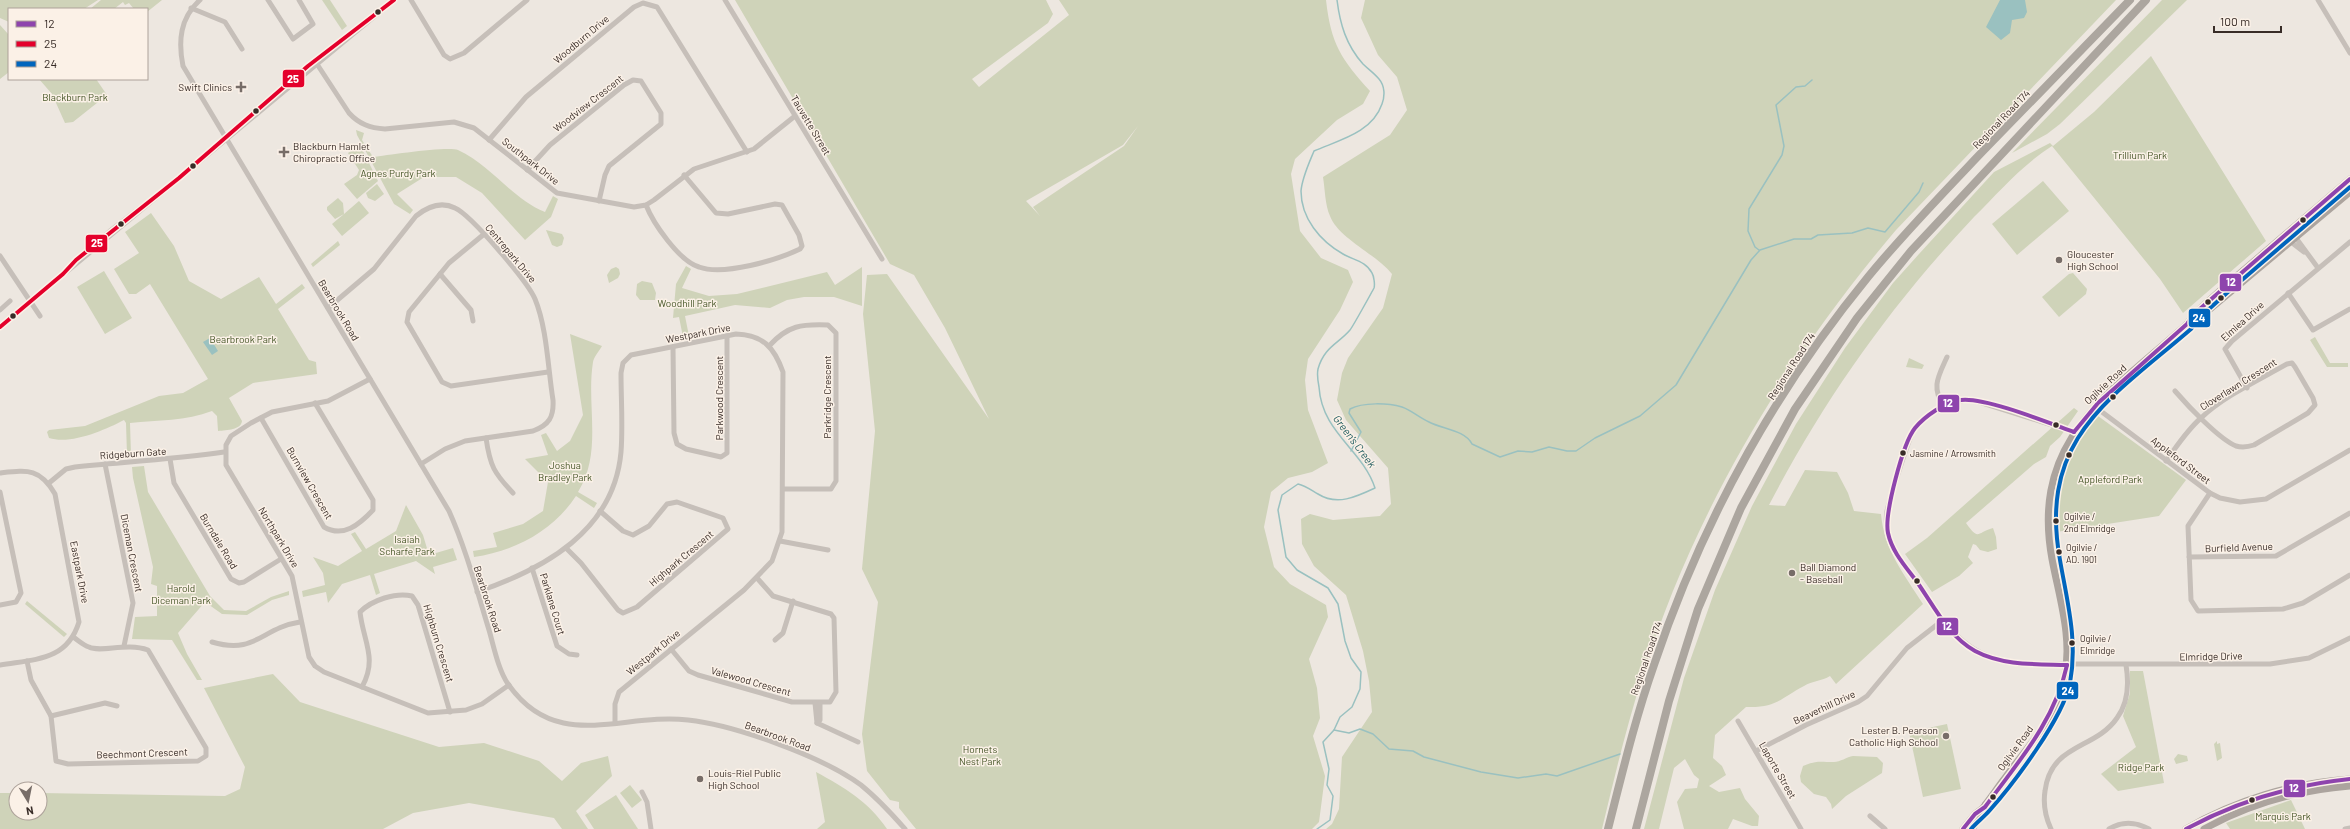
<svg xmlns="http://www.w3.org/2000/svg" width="2350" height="829" font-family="Barlow,sans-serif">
  <rect width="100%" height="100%" fill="#ede7e0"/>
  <g fill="#cfd3b9" fill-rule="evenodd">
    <polygon points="0,0 98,0 84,9 9,9 9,22 0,18"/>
    <polygon points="101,0 162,0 147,12 147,9 134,9 129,3 125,5 123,2 114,9 90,9"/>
    <polygon points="322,0 330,0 347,26 342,30"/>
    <path d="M735 0H1046L1053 14 1048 23 972 79 979 87 1069 15 1059 0H1326C1331 44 1341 59 1370 91L1363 104 1337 120 1295 159 1291 174 1300 231 1321 258 1348 270 1353 282 1340 310 1308 359 1305 380 1308 410 1328 463 1312 472 1288 478 1271 492 1264 527 1274 567 1290 584 1326 605 1328 617 1309 659 1317 688 1320 718 1313 736 1325 776 1319 822 1312 829H916L899 808V802L890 800 867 771 862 734 878 602 862 569 875 431 863 314 867 275 887 274 989 419 945 328 914 275 890 264ZM1138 126 1124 146 1033 207 1040 216 1026 201 1123 145Z"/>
    <path d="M1365 0H2116L1896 230C1784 362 1693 513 1642 678 1626 728 1614 779 1602 829H1326L1332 824 1339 809 1342 757 1372 712 1369 681 1363 651 1346 595 1314 566 1302 544 1301 519 1310 514 1333 520 1380 516 1391 504 1388 468 1346 420 1337 400 1342 373 1348 358 1383 308 1392 274C1376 254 1338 238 1330 216 1325 205 1325 189 1323 177L1390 135 1407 110 1397 77 1378 55 1361 18Z"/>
    <polygon points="2162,0 2187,0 2060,124 2047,134 2012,153"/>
    <polygon points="0,25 9,35 9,72 0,79"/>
    <path d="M2151 56 2266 241 2183 313 2160 279 2052 146C2022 165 1999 192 1974 217 1891 305 1825 398 1769 505L1785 506 1805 470 1837 472 1848 493 1854 511 1881 514C1884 550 1904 574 1923 604L1836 684 1830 676C1822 681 1812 681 1804 686 1779 699 1777 708 1746 707L1715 735 1713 758 1722 766 1726 775 1709 786 1719 792 1740 788 1745 799 1759 816 1758 826H1752L1733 819 1728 829H1684L1677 802 1685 789 1697 788 1699 779 1694 775 1685 759 1674 768 1659 829H1644L1684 678 1715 590 1752 506 1796 424 1845 348 1893 283 1919 254 1994 172 2050 143 2053 146 2094 112Z"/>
    <polygon points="39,79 96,79 107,95 73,122 65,123 52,94"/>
    <path d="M356 130 364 133 362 140 373 157C388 155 448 146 458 150 491 165 511 198 545 212L553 196 558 199 551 217 525 240 482 193 456 177H424L397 194 413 210 410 214 394 204 357 135Z"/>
    <polygon points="360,145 378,181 357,199 344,184 357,175 359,170 348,153"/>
    <polygon points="2043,181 2069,211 2017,255 1992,224"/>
    <polygon points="377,184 384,194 375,201 368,198 366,193"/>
    <polygon points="338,198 343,203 344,214 359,201 369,213 342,236 332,224 344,214 335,219 327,210 327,207"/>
    <path d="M151 213 174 246 189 281 221 299 259 277 276 304 302 284 305 288 278 309 309 360 316 362 317 374 253 383 229 398 242 421C241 430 227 430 218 431L217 416 212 411C186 421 158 420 130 423L131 455H127L126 423 124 420C105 430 71 445 49 438L47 432 49 430 85 426 159 396 183 393 208 379 150 284 136 294H129L114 269 139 253 125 232Z"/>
    <polygon points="546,230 562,234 564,238 562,245 557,247 552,245"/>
    <polygon points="338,241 340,245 313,267 311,264"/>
    <polygon points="686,266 691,269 682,288 709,296 737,294 827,272 835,285 862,267 862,306 834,297 804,297 787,300 770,308 735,305 685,316 689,336 683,337 679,317 673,318 676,284"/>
    <polygon points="616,267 619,269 620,274 618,278 609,283 607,275 611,269"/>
    <polygon points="104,271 132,318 105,334 77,287"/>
    <polygon points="2073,273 2087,289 2086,294 2059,317 2042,297 2069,274"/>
    <polygon points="642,281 652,283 656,293 655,300 640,300 636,295 637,284"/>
    <path d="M570 334 602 346C599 351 594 357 593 362 586 406 603 452 578 492L597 503 594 508 576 496C553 531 515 551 474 557L473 551 497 547 493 533 523 524 543 511 548 482 525 459 548 455 541 435 546 433 557 451 570 441 583 415Z"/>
    <polygon points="2315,337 2330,363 2348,363 2348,367 2327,367 2310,340"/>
    <polygon points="1909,358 1924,365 1922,369 1906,367"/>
    <path d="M2074 408 2078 411 2060 437 2050 446 2046 457 2034 464 1966 523C1979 541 1976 533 1993 528L1996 537 1997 549 1988 552 1980 550 1976 545 1973 544 1968 557 1973 563 1959 576 1932 592 1905 554 1927 538Z"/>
    <path d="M2098 416 2186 480 2159 516 2056 532C2059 485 2064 452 2098 416Z"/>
    <polygon points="144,466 148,492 210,596 224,610 246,611 271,597 289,591 289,595 272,600 247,615 222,614 205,602 178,633 187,654 202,680 197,680 172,640 132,639 135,617 157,616 157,586 151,584 153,567 133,478 132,467"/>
    <polygon points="406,505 423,535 429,555 453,548 457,560 433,567 435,574 416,561 374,574 380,593 376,595 370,575 342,584 328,603 326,592 303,597 302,591 325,585 323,573 313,557 338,566 362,551 351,534 355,532 366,549 396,531"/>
    <polygon points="27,601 67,634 64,637 25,604"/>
    <polygon points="2130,671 2143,671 2164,783 2118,791 2101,774 2136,747 2123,716 2130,693"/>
    <polygon points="273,674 300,702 439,747 484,743 539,761 562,781 581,763 608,756 612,776 576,811 588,829 562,829 554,818 469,803 413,813 383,829 0,829 0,793 16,793 16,813 40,813 40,793 225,796 240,789 245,767 204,688"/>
    <polygon points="1947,724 1961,789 1923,797 1909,732"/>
    <polygon points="2217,741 2217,744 2220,743 2222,758 2217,761 2214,744"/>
    <polygon points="2178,754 2187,756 2188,761 2176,764 2174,759"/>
    <path d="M1853 756 1877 757 1883 763 1882 773 1846 796 1832 809 1831 804 1826 797 1814 794 1801 782 1800 776 1803 766C1817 760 1820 762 1834 762 1840 762 1847 757 1853 756Z"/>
    <path d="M816 772C844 787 869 802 887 829H817L825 822Z"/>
    <polygon points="630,785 642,800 632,808 620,793"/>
    <polygon points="616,795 638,829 594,829 585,815"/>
    <polygon points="2291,800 2305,829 2230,829 2226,823"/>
  </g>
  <g fill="#9ac1c0">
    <polygon points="2000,0 2025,0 2027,12 2024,18 2012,20 2010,33 2001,40 1986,27"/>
    <polygon points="210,338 218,351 212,355 203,342"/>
  </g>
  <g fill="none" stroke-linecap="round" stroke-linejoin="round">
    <g stroke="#9ac1c0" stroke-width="1.5">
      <polyline points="1759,250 1755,247 1748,231 1749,209 1782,155 1784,146 1776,105 1796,87 1805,86 1812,80"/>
      <path d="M1351 451 1361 432 1349 413 1350 409C1363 402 1388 403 1402 407 1411 410 1420 418 1429 422 1442 429 1465 430 1472 444L1500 457 1518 451 1532 452 1549 447 1567 451H1576L1595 438 1640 416 1676 385 1751 260 1760 250 1794 239H1811L1818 235 1852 233 1868 228 1885 232 1919 192 1923 183"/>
      <polyline points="1334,730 1349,733 1360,729 1373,734 1389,749 1413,751 1424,757 1481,772 1518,778 1546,774 1557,776 1620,754"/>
      <path d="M1317 829 1330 820 1333 796 1327 785 1329 769 1323 742 1334 730 1340 717 1352 707 1360 689 1361 672 1351 658 1345 641 1338 604 1328 588 1297 570 1286 557 1278 510 1282 495 1298 484C1306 486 1311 490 1318 494 1337 506 1356 497 1375 488 1362 449 1322 433 1319 387 1318 382 1317 374 1318 369 1324 347 1338 344 1350 330 1352 328 1373 290 1374 288 1375 285 1374 276 1372 273 1366 261 1353 260 1343 254 1320 241 1301 218 1301 191 1302 178 1309 163 1314 151 1339 140 1372 133 1382 104 1385 96 1385 86 1379 79 1374 73 1368 69 1363 64 1346 45 1340 24 1337 0"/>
    </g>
    <g stroke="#c6bfb9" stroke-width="5">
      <path d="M200 0C180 18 178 41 183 66L449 511C466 549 477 591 489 630 494 647 498 669 508 684 557 754 622 712 688 720 735 725 823 757 861 785 877 798 891 813 905 829"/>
      <polyline points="268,0 293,39 313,24 299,0"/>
      <polyline points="411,0 444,55 450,59 464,53 527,0"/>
      <polyline points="725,0 882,259"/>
      <polyline points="2318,0 2350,53"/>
      <polyline points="191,8 225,22 242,49"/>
      <path d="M315 61 349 113C359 124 370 128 385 129L454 122 474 128 557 193 634 207 646 205 654 200 694 169 754 149 795 116"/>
      <polyline points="272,99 308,66 344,39"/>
      <polyline points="489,140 526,97 634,7 643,3 657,7 747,152"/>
      <polyline points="527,170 550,145 624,85 633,80 641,81 661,113 661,124 609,166 605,175 599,201"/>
      <path d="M646 205C653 223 679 261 699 267 724 276 777 260 800 249L802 246 799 235 782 205 775 204 728 214 716 213 684 175"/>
      <polyline points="483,235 449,263 409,312 407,322 442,382 451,386 548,372"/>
      <polyline points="2296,238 2318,268"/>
      <polyline points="2291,242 2304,252"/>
      <polyline points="0,256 40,316"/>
      <polyline points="69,268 110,231 144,205"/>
      <polyline points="440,274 471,310 473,321"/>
      <polyline points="2288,293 2313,330 2350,309"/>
      <path d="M328 308 374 269 416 216C427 207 441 201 455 208 471 215 528 282 535 299 547 328 548 369 553 400 554 417 549 425 533 431L465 441 445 449 421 464"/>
      <polyline points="0,310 10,301"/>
      <polyline points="0,327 394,0"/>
      <path d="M769 346C788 325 802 324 828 325L836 333V481L831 489H783"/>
      <polyline points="673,347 674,433 677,444 686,449 721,457 727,453 727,336"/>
      <polyline points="370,379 328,401 272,412 251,423 231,436 226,445 226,465 292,576 309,657 315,666 324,672 428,713 466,710 482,704 509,685"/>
      <polyline points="2247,388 2225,349 2232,341 2350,242"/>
      <polyline points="2098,403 2102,412 2210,493 2220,498 2240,502 2266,499 2350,450"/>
      <path d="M1944 407C1931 387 1938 377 1947 357"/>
      <path d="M261 418 324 527C343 538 359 525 373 510V500L315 403"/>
      <path d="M2074 432 1973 400C1953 399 1927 412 1915 428 1909 436 1890 499 1887 511 1886 518 1886 526 1888 533 1891 551 1906 566 1916 582 1947 625 1962 657 2020 664H2270L2309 658 2350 638"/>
      <path d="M486 438C490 466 494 473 513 493"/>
      <polyline points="170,459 174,483 231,579 239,583 244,582 281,559"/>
      <path d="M2166 461C2177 446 2187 430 2201 418 2224 396 2259 380 2287 364L2292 363 2295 367 2313 398 2315 405 2308 413 2254 445C2248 447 2243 448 2236 446 2219 439 2188 406 2175 391"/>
      <polyline points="105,464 133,603 124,646"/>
      <path d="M0 473C28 470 40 468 55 494L79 622C67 661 35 659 0 665"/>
      <path d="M49 483 66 469 75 467C125 462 175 459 224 452"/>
      <polyline points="0,492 21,593 16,602 0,605"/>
      <polyline points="2210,493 2188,526 2191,600 2198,611 2283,609 2303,603 2350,575"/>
      <polyline points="780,541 828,550"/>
      <polyline points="566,548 581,563 618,610 623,613 637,607 728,529 723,518 677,502 667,504 649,526 633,535 623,531 600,511"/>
      <polyline points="2189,557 2276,556 2350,513"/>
      <polyline points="532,568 557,646 569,654 577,655"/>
      <path d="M477 592C544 569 614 531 621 452 623 426 621 399 621 373L623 363 631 355 736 334C763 335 774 347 783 372L782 532 772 561 744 590 619 692 615 704V723"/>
      <polyline points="775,640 783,633 793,601"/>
      <path d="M212 642C256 655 261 628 300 622"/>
      <polyline points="671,649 689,671 698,675 792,702 830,702 836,692 834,618 831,614 773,596 757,578"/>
      <path d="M27 661 31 680 51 716 56 761 68 764 198 761 206 756V748L148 650C127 642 101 653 89 647 83 645 78 640 73 637"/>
      <path d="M362 687C378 658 363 641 360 612 372 600 396 592 412 596L418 605 450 712"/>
      <polyline points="815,703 817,723 820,720 820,703"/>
      <polyline points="51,716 105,703 117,706"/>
      <polyline points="1738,721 1801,829"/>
      <polyline points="817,723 858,742"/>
      <polyline points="1756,751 1806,725 1858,702 1867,696 1907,648 1943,620"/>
      <polyline points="642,792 647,802 651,829"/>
      <polyline points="1870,816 1885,829"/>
      <path d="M2051 829C2045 816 2043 804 2045 791 2051 743 2095 750 2117 718 2129 702 2129 683 2126 665"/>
      <path d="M2109 829C2122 821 2136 822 2149 829"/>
      <polyline points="2345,829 2350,828"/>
    </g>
    <g stroke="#aca49e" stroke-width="7">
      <polyline points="2187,324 2198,319 2350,192"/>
      <polyline points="1963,829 1975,814 1983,808"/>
      <path d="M1972 829C1978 821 1980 813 1985 805 1992 796 1998 787 2005 778 2026 748 2056 719 2064 681 2073 639 2060 601 2052 559 2030 439 2109 394 2187 324L2194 314 2224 287 2350 179"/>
      <path d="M2186 829C2235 800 2293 783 2350 779"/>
      <path d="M2204 829C2249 804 2299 790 2350 786"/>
    </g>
    <g stroke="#aca69f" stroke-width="8">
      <path d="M1608 829C1622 774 1635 719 1654 665 1701 524 1774 392 1868 277 1904 233 1944 192 1983 151 2032 101 2081 51 2130 0"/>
      <polyline points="1636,829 1669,701 1698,609 1741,508 1795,409 1857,318 1911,251 2146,0"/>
    </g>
    <defs>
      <g id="bus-1">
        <polyline points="2074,432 2098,403 2187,324 2194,314 2350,179"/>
        <path d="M2067 665C2037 664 2003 666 1975 651 1948 636 1934 606 1917 582 1906 567 1892 552 1888 533 1884 514 1903 443 1915 428 1925 416 1945 402 1961 400 1985 397 2049 423 2074 432"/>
        <path d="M1963 829 1975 814 1985 807C2018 762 2055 721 2067 665"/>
        <path d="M2186 829C2238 801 2291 785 2350 779"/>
      </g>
      <polyline id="bus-2" points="0,327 63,274 76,260 179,178 308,66 394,0"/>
      <path id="bus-3" d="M1971 829C1977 822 1984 817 1990 810 2014 783 2063 718 2070 683 2078 640 2067 601 2060 560 2038 438 2110 399 2191 329L2199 318 2228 292 2350 187"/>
    </defs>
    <use href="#bus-1" stroke="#fbf1e7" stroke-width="7"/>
    <use href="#bus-2" stroke="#fbf1e7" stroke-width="7"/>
    <use href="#bus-3" stroke="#fbf1e7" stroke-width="7"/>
    <use href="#bus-1" stroke="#8e44ad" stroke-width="4"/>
    <use href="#bus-2" stroke="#e4002b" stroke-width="4"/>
    <use href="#bus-3" stroke="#0065bd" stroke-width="4"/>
  </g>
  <g fill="#382c27" stroke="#fbf1e7" stroke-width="1.5">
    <circle cx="378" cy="12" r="3.5"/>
    <circle cx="256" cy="111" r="3.5"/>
    <circle cx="193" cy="166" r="3.5"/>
    <circle cx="2303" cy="220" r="3.5"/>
    <circle cx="121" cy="224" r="3.5"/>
    <circle cx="2221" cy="298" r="3.5"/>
    <circle cx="2208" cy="302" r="3.5"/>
    <circle cx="13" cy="316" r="3.5"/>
    <circle cx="2113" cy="397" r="3.5"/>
    <circle cx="2056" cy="425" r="3.5"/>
    <circle cx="1903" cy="453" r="3.5"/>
    <circle cx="2069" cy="455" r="3.5"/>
    <circle cx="2056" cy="521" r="3.5"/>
    <circle cx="2059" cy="552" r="3.5"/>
    <circle cx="1917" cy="581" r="3.5"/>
    <circle cx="2072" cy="643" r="3.5"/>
    <circle cx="1993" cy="797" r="3.5"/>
    <circle cx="2252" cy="800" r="3.5"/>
  </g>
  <g fill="#776d68" stroke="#fbf1e7" stroke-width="1.5">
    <path d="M239 81h4v4h4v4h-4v4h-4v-4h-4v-4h4z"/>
    <path d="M282 146h4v4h4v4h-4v4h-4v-4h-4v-4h4z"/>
    <circle cx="2059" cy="260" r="4"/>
    <circle cx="1792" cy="573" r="4"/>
    <circle cx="1946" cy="736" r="4"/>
    <circle cx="700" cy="779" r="4"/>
  </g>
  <g text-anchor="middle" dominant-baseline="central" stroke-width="3" stroke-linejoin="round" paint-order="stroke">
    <g font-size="9" fill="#382c27" stroke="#fbf1e7" text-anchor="start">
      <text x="1910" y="453">Jasmine / Arrowsmith</text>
      <text x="2064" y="516">Ogilvie /<tspan x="2064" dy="12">2nd Elmridge</tspan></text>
      <text x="2066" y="547">Ogilvie /<tspan x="2066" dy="12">AD. 1901</tspan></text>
      <text x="2080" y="638">Ogilvie /<tspan x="2080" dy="12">Elmridge</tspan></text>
    </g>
    <g font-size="10" fill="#382c27" stroke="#fbf1e7">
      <text transform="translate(581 39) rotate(-40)">Woodburn Drive</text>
      <text transform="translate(588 103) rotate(-38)">Woodview Crescent</text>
      <text transform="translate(2001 119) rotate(-46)">Regional Road 174</text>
      <text transform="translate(811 125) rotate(59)">Tauvette Street</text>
      <text transform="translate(531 161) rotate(38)">Southpark Drive</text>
      <text transform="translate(511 253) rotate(50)">Centrepark Drive</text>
      <text transform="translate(339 310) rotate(59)">Bearbrook Road</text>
      <text transform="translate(2242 321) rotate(-42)">Elmlea Drive</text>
      <text transform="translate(698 333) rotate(-11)">Westpark Drive</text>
      <text transform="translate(1791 366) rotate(-57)">Regional Road 174</text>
      <text transform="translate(2105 384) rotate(-43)">Ogilvie Road</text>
      <text transform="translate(2238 384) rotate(-32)">Cloverlawn Crescent</text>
      <text transform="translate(827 397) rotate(-90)">Parkridge Crescent</text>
      <text transform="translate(719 398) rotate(-90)">Parkwood Crescent</text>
      <text transform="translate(133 453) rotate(-4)">Ridgeburn Gate</text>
      <text transform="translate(2181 460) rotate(37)">Appleford Street</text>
      <text transform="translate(310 483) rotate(60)">Burnview Crescent</text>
      <text transform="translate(279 537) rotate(59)">Northpark Drive</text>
      <text transform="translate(219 541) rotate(59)">Burndale Road</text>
      <text transform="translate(2239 547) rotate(-2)">Burfield Avenue</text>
      <text transform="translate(132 553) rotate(79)">Diceman Crescent</text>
      <text transform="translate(681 558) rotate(-40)">Highpark Crescent</text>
      <text transform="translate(80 572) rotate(79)">Eastpark Drive</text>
      <text transform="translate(488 599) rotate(72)">Bearbrook Road</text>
      <text transform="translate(553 604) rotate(73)">Parklane Court</text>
      <text transform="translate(439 643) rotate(73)">Highburn Crescent</text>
      <text transform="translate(653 652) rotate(-39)">Westpark Drive</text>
      <text transform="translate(2211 656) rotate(-1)">Elmridge Drive</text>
      <text transform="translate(1646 658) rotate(-71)">Regional Road 174</text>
      <text transform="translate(751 681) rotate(16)">Valewood Crescent</text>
      <text transform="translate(1824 707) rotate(-25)">Beaverhill Drive</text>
      <text transform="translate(778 736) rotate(20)">Bearbrook Road</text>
      <text transform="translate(2015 748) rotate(-54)">Ogilvie Road</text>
      <text transform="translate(142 753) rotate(-2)">Beechmont Crescent</text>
      <text transform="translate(1778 770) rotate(60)">Laporte Street</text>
    </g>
    <g font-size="10" fill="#382c27" stroke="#fbf1e7" text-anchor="start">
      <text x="232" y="87" text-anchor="end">Swift Clinics</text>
      <text x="293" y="146">Blackburn Hamlet<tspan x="293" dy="12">Chiropractic Office</tspan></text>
      <text x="2067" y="254">Gloucester<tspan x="2067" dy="12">High School</tspan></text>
      <text x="1800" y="567">Ball Diamond<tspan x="1800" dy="12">- Baseball</tspan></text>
      <text x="1938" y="730" text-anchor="end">Lester B. Pearson<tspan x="1938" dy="12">Catholic High School</tspan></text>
      <text x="708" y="773">Louis-Riel Public<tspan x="708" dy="12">High School</tspan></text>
    </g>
    <g font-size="10" fill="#475729" stroke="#fbf1e7">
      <text x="75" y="97">Blackburn Park</text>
      <text x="2140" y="155">Trillium Park</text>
      <text x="398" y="173">Agnes Purdy Park</text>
      <text x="687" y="303">Woodhill Park</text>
      <text x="243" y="339">Bearbrook Park</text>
      <text x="565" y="465">Joshua<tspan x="565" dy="12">Bradley Park</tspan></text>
      <text x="2110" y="479">Appleford Park</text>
      <text x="407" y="539">Isaiah<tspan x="407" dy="12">Scharfe Park</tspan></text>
      <text x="181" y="588">Harold<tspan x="181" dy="12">Diceman Park</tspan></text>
      <text x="980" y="749">Hornets<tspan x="980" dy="12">Nest Park</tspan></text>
      <text x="2141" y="767">Ridge Park</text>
      <text x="2283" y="816">Marquis Park</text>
    </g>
    <g font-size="11" font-style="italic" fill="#1a585c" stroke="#fbf1e7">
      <text transform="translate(1355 441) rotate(53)">Green's Creek</text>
    </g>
  </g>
  <g stroke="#fbf1e7" stroke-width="1.5">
    <rect x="282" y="69" width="23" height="19" rx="4" fill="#e4002b"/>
    <rect x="85" y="234" width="23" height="19" rx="4" fill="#e4002b"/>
    <rect x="2219" y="273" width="23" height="19" rx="4" fill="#8e44ad"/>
    <rect x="2188" y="308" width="23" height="20" rx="4" fill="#0065bd"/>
    <rect x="1937" y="394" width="23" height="19" rx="4" fill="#8e44ad"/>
    <rect x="1936" y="617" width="23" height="19" rx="4" fill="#8e44ad"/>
    <rect x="2056" y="681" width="23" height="19" rx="4" fill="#0065bd"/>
    <rect x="2283" y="779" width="23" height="19" rx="4" fill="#8e44ad"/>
  </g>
  <g font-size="11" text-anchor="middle" font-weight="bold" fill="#fff">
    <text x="293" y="83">25</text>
    <text x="97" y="247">25</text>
    <text x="2231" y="286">12</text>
    <text x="2199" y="322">24</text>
    <text x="1948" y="407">12</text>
    <text x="1947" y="630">12</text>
    <text x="2068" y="695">24</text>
    <text x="2294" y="792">12</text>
  </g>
  <rect x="8" y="8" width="140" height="72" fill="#fbf1e7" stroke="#ada29a"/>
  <rect x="16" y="21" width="20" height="6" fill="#8e44ad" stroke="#ada29a"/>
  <text x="44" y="28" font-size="12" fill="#382c27">12</text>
  <rect x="16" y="41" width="20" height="6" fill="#e4002b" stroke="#ada29a"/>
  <text x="44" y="48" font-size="12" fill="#382c27">25</text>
  <rect x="16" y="61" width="20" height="6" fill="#0065bd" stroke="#ada29a"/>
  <text x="44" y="68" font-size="12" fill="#382c27">24</text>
  <g transform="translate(28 801) rotate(170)"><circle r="19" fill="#fbf1e7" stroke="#ada29a"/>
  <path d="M0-3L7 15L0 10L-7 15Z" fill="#776d68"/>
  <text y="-6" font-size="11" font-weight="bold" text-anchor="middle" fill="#382c27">N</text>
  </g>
  <path d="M2214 26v6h67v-6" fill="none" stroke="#382c27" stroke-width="2"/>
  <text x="2220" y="26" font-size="12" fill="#382c27" stroke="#fbf1e7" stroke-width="3" paint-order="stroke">100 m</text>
</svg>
